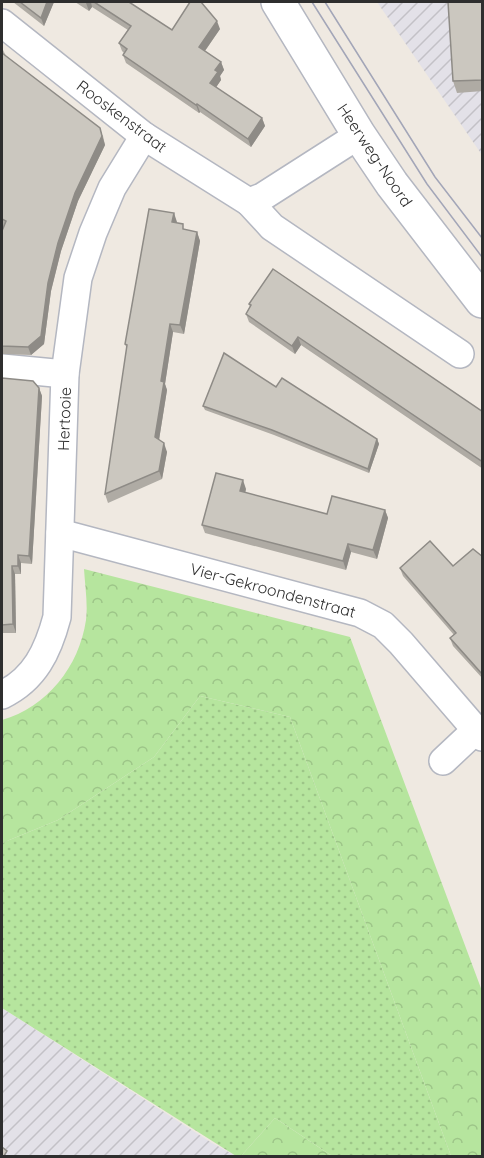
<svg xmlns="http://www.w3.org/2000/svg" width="484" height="1158" font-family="Quicksand,sans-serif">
  <defs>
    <pattern id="industrial-furrows" width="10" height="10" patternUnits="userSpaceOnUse" patternTransform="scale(1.5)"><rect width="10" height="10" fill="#e3e1e8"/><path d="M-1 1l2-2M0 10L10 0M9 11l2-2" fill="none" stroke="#c3c1c7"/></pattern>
    <pattern id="grass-dots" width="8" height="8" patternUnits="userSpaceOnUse" patternTransform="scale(1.5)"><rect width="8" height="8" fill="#b6e59e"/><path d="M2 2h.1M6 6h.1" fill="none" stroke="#9dc588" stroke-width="1.8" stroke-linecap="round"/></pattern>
    <pattern id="forest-crowns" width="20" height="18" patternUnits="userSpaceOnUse" patternTransform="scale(1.5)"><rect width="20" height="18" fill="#b6e59e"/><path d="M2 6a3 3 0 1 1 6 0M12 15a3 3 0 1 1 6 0" fill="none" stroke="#9dc588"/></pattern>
  </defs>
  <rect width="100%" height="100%" fill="#efe9e1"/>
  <g fill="url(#industrial-furrows)">
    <polygon points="377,2 482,2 482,155"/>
    <polygon points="2,1008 212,1143 236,1156 2,1156"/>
  </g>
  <polygon fill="url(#grass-dots)" points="200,696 290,717 451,1156 332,1156 275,1118 241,1156 236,1156 2,1008 2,843 58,820 154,757"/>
  <g fill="url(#forest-crowns)">
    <path d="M84 569 350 637 482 991V1156H451L290 717 200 696 154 757 58 820 2 843V720C47 707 79 667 86 620 88 604 85 586 84 569Z"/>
    <polygon points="275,1118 332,1156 241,1156"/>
  </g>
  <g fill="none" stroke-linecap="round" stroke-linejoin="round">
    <defs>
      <g id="minor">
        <polyline points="2,23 144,136 249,202 262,197 359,135"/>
        <polyline points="249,202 272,227 460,354"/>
        <polyline points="2,368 65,374"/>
        <polyline points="60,533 360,613 383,625 401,643 482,737"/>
        <path d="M2 695C35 679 48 651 57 617L65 374 78 278 93 233 112 188 144 136"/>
        <polyline points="443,761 476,730"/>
      </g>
      <polyline id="tertiary" points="278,2 359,135 392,184 482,301"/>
    </defs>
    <use href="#minor" stroke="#b4b7c1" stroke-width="30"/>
    <use href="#tertiary" stroke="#b4b7c1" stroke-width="36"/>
    <use href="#minor" stroke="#fff" stroke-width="27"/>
    <use href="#tertiary" stroke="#fff" stroke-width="33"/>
    <g stroke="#a3a6b8" stroke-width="1.5">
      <polyline points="312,2 427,184 482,257"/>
      <polyline points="325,2 435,177 482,238"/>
    </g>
  </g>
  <g fill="#afaba4">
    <polygon points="13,2 54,2 44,26"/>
    <polygon points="75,2 129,2 172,30 220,29 205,51 221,62 224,70 220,76 221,80 216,87 262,118 265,126 251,147 200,112 199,113 126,63 123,55 124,53 122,51 119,43 128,30 92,7 89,11"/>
    <polygon points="483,2 483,91 457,93 453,81"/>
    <polygon points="2,48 6,56 103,136 105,145 78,201 61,251 51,291 44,344 31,355 2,354 2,231 4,227 2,225"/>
    <polygon points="174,213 176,223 185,230 197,232 200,241 184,334 173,332 165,384 167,390 159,440 167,452 162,479 108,503 105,494 127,349 125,344"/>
    <polygon points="249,304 483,412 483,469 301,345 295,354 249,322 246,314 250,307"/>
    <polygon points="2,378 39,388 42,396 32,564 21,563 21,574 15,574 16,633 2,633"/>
    <polygon points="276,387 377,439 379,444 369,473 274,435 205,410 203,406"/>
    <polygon points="246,489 245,493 327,514 385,510 388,518 377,559 351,552 346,570 205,533 202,525"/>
    <polygon points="483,557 483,679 453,646 450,638 454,635 403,576 400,568 453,566"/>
  </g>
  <g fill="#8e8b86">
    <polygon points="47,2 54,2 44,26 41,18"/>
    <polygon points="87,2 91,2 92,7 89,11 86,3"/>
    <polygon points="217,21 220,29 202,55 199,47"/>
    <polygon points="221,62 224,70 220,76 221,80 213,92 210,83 215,70"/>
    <polygon points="197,104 200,112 199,113 196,105"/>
    <polygon points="262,118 265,126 251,147 248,139"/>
    <polygon points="100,128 105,145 78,201 61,251 51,291 44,344 31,355 28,347 48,283 58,243 75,193"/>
    <polygon points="174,213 177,222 175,231 172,222"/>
    <polygon points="197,232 200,241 184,334 180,325"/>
    <polygon points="170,324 173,332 165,384 167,390 158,446 155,437 161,381"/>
    <polygon points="298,337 301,345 295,354 292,346"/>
    <polygon points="39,388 42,396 32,564 29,556"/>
    <polygon points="377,439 379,444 369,473 368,469"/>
    <polygon points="164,443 167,452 162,479 159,471"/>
    <polygon points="243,480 246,489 243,500 240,491"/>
    <polygon points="385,510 388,518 377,559 373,550"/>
    <polygon points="348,544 351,552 346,570 343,561"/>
    <polygon points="18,555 21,563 21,574 18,566"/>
    <polygon points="12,566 15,574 16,633 13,624"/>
  </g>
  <g fill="#cbc7bf" stroke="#8e8b86" stroke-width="1.5">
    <polygon points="20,2 47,2 41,18"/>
    <polygon points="94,2 129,2 172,30 190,2 201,2 217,21 199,47 221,62 215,70 218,72 210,83 262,118 248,139 197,104 196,105 123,55 127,49 119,43 131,26"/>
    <polygon points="448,2 483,2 483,80 453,81"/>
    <polygon points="2,53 100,128 102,136 75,193 58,243 48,283 41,336 28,347 2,346 2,231 6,221 2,219"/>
    <polygon points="149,209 174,213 172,222 183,224 183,229 197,232 180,325 170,324 161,381 164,382 155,437 164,443 159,471 105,494 127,345 125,344"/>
    <polygon points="273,269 483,412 483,462 298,337 292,346 246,314 251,305 249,304"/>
    <polygon points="224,353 276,387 282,378 377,439 368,469 272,430 203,406"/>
    <polygon points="2,378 33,381 39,388 29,556 18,555 18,566 12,566 13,624 2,625"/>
    <polygon points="216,473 243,480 240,491 327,514 332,496 385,510 373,550 348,544 343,561 202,525"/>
    <polygon points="430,541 453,566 473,549 483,557 483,675 450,638 456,633 400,568"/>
    <polygon points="2,1147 7,1151 4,1156 2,1156"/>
  </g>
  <g text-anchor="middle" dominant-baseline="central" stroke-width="4.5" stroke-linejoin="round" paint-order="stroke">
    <g font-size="16" fill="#2e2e2e" stroke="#fff">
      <text transform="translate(122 116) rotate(37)">Rooskenstraat</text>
      <text transform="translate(375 155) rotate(56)">Heerweg-Noord</text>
      <text transform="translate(64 419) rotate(-88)">Hertooie</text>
      <text transform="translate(273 590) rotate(15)">Vier-Gekroondenstraat</text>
    </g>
  </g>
  <rect width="484" height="1158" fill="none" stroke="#2e2e2e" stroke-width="6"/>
</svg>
